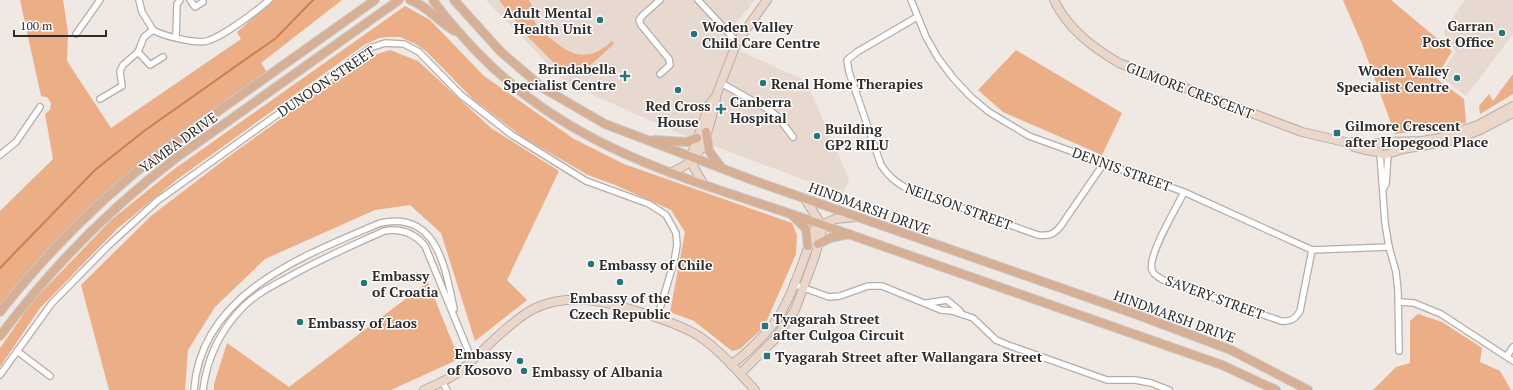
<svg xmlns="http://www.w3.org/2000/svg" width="1513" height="390" font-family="'PT Serif',serif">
  <rect width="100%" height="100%" fill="#efe8e3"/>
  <g fill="#e8d9d0">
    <polygon points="486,0 755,0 724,37 740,51 806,81 849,179 843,194 681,134 566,83"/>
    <polygon points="1465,0 1513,0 1513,34 1466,96 1439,75 1456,52 1443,32"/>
  </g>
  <g fill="#ebae87">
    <path d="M20 0H63L68 32 67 61 111 128 241 39 237 32 274 0H342L261 63 267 72C172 142 72 209 0 306V211L53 159 45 114 50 110 51 103 47 97 41 96Z"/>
    <path d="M499 0H529L536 13 533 14C534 26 541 30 550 38 571 56 588 63 612 41L614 44 586 69 570 70 556 65 529 38Z"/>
    <polygon points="1343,0 1391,0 1452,51 1436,78 1464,99 1466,123 1395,134 1362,44"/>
    <polygon points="405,6 430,20 484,76 574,139 624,164 792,223 797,235 796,254 764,327 740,349 732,351 694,321 670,312 685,232 671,210 615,185 588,175 524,138 473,99 427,52 416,44 400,37 388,37 379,38 364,45 179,178 118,228 40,308 0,367 0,348 32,302 111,220 173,170"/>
    <polygon points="390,50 418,61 491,128 559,171 507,280 527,300 475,341 441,233 410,205 375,210 265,259 215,307 188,350 185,390 109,390 81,285 151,216 228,157 367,57"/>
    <polygon points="1016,50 1122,113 1102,155 1003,112 978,90"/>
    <polygon points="1513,74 1513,94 1480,114 1479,106 1489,94 1493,101"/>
    <polygon points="428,282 459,359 391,390 214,390 214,384 227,343 289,387"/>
    <polygon points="1418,314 1442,322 1482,348 1480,362 1500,371 1511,390 1373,390 1396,367 1410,363 1410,321"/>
  </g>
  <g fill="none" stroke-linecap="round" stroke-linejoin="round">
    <polyline stroke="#cf7f49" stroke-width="2" points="0,268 95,170 144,131 276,38 313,0"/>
    <defs>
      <g id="street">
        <path d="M139 0 142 12 153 30C163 36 196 44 207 41 222 37 257 11 269 0"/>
        <polyline points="190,0 195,7 203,2"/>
        <polyline points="660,0 643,15 639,20 641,25 669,59 670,65 660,74"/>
        <polyline points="698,0 737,42"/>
        <polyline points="911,0 926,37 938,58 954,79 971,97 989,112 1029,136 1184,192 1312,250 1389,247"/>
        <path d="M917 17 857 52 847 60 849 72 881 165C888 176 895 182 906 188L1038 235C1049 236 1053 235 1060 227L1104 163"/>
        <polyline points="76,34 100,0"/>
        <polyline points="176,37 177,4 180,0"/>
        <polyline points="138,52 150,65 163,57"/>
        <polyline points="721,83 771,111 778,117 793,137"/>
        <polyline points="100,99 122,86 120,71 123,65 138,52 144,37 153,30"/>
        <polyline points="1380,153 1385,223 1389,247 1396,272 1398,291 1399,351"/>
        <polyline points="0,155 16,142 40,107"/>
        <polyline points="1383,189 1386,184 1388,154"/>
        <path d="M1184 192C1177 207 1147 256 1152 270 1153 275 1159 277 1163 280L1281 321C1291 322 1295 319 1300 311L1312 250"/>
        <polyline points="793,284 829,297 840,296 868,286 882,286 941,310 952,311 973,318 996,340 1008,345 1107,380 1135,380 1151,383 1169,390"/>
        <polyline points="1399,302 1414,303 1441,314 1513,361"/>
        <polyline points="927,303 947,300 960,311"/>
        <polyline points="17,351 50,376"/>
        <polyline points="1507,356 1513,347"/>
        <polyline points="0,375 52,303 108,246 157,201 370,48 385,43 404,44 419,52 461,95 512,135 586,181 649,204 666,215 676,233 677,245 674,262 657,318"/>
        <polyline points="442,382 447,390"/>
        <path d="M194 390C201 293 303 256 380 223 437 210 445 267 454 309"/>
        <path d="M203 390C207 358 221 329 244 306 256 294 272 286 287 278 318 260 351 246 384 231 400 228 414 233 425 246L472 360"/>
      </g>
      <g id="secondary">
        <path d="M1054 0C1068 29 1092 47 1119 63L1302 132 1349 143 1353 142 1369 145 1384 142 1422 141 1439 138 1478 125 1513 106"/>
        <polyline points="1354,147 1365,150 1378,152 1384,155 1403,149 1451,141 1480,130 1513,113"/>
        <path d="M670 173C681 168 691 163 698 153 705 144 715 108 716 97"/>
        <polyline points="704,185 693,166 693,151 709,105 716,96 737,42 767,0"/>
        <path d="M731 365C746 354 760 340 772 326 791 303 804 256 816 227L835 219 855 217"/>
        <polyline points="740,374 777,337 795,310 815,256 822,230 821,224 805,199"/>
        <path d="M424 390C437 384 451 379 461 370 484 351 503 328 528 312 544 302 567 298 586 300 613 302 682 323 703 339 723 353 738 372 755 390"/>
      </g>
      <g id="primary">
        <path d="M410 0C428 6 438 22 455 31"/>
        <path d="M433 0C445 18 461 35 476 51 578 158 705 182 837 230 965 276 1094 319 1222 365L1276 390"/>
        <polyline points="454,0 501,52 543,88 605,124 755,181 1138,315 1231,350 1308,390"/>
        <polyline points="706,132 709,151 721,167"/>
        <polyline points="654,140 687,142 697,138"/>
        <polyline points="793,216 806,229 808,246"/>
        <polyline points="818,244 830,238 849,234"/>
        <path d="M0 312C48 251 103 196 165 149L375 0"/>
        <path d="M0 336C51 268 109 209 176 158L399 0"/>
      </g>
    </defs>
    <use href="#street" stroke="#b4ada9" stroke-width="8"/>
    <use href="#secondary" stroke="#b4ada9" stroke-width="10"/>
    <use href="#primary" stroke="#c9c8c8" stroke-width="10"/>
    <use href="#street" stroke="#fff" stroke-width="5.5"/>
    <use href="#secondary" stroke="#ebd7ca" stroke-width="8"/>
    <use href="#primary" stroke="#d6af95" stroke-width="8"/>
  </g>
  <g fill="#297379" stroke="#fff" stroke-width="1.5">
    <circle cx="600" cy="20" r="4"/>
    <circle cx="1502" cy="33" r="4"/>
    <circle cx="694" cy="34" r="4"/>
    <path d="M623 70h4v4h4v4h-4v4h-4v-4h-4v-4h4z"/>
    <circle cx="1457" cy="78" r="4"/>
    <circle cx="763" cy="83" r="4"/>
    <circle cx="678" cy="90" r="4"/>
    <path d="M719 103h4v4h4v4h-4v4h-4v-4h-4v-4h4z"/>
    <rect x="1333" y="129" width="8" height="8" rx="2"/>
    <circle cx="817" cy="136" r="4"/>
    <circle cx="591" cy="264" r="4"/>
    <circle cx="620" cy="282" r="4"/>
    <circle cx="364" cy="283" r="4"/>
    <circle cx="300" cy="322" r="4"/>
    <rect x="761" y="322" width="8" height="8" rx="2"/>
    <rect x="763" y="352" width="8" height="8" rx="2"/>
    <circle cx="520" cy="361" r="4"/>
    <circle cx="524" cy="371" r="4"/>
  </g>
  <g text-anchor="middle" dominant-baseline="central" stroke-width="3" stroke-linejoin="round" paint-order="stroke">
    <g font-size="14" font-weight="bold" fill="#2f2c2a" stroke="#fff" text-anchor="start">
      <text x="592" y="12" text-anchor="end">Adult Mental<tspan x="592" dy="16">Health Unit</tspan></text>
      <text x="1494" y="25" text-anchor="end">Garran<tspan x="1494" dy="16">Post Office</tspan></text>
      <text x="702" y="26">Woden Valley<tspan x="702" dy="16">Child Care Centre</tspan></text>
      <text x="616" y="68" text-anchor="end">Brindabella<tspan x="616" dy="16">Specialist Centre</tspan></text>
      <text x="1449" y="70" text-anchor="end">Woden Valley<tspan x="1449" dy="16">Specialist Centre</tspan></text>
      <text x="771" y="83">Renal Home Therapies</text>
      <text x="730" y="101">Canberra<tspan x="730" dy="16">Hospital</tspan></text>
      <text x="678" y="105" text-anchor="middle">Red Cross<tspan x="678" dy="16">House</tspan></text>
      <text x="1345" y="125">Gilmore Crescent<tspan x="1345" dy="16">after Hopegood Place</tspan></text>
      <text x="825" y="128">Building<tspan x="825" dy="16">GP2 RILU</tspan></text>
      <text x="599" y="264">Embassy of Chile</text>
      <text x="372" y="275">Embassy<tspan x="372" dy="16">of Croatia</tspan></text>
      <text x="620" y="297" text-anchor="middle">Embassy of the<tspan x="620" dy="16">Czech Republic</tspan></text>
      <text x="773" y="318">Tyagarah Street<tspan x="773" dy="16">after Culgoa Circuit</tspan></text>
      <text x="308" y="322">Embassy of Laos</text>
      <text x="512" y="353" text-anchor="end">Embassy<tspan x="512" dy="16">of Kosovo</tspan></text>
      <text x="775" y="356">Tyagarah Street after Wallangara Street</text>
      <text x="532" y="371">Embassy of Albania</text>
    </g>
    <g font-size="14" fill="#2f2c2a" stroke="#fff">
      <text transform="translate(326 81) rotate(-34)">DUNOON STREET</text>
      <text transform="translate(1190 90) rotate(21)">GILMORE CRESCENT</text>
      <text transform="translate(178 142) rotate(-36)">YAMBA DRIVE</text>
      <text transform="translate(1122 169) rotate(20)">DENNIS STREET</text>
      <text transform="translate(959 206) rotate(20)">NEILSON STREET</text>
      <text transform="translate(870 208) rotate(20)">HINDMARSH DRIVE</text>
      <text transform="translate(1215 297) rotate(20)">SAVERY STREET</text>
      <text transform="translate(1175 316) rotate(20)">HINDMARSH DRIVE</text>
    </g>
  </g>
  <path d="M14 30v6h92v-6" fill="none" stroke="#2f2c2a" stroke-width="2"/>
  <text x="20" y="30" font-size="12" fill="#2f2c2a" stroke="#ffffff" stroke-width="3" paint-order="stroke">100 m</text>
</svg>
